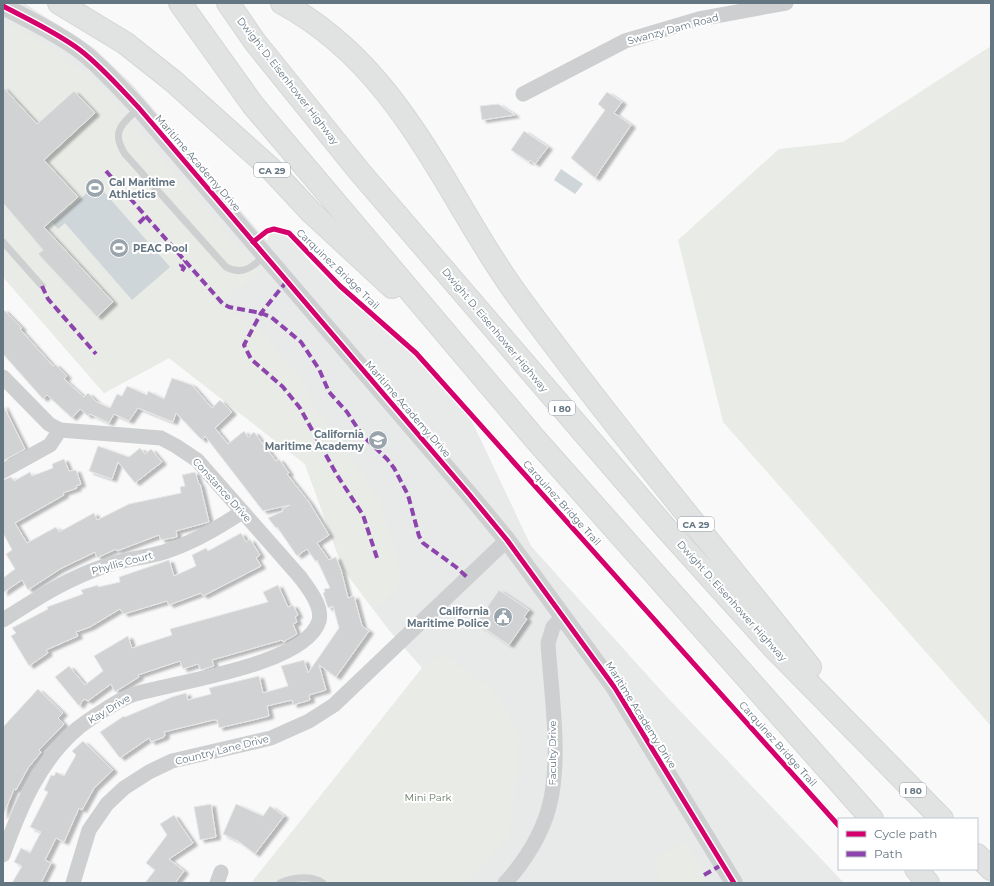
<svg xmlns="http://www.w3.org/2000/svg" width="994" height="886" font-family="Montserrat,sans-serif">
  <defs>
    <filter id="shadow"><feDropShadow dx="4.5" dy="2.5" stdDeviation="1" flood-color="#0004"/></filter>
  </defs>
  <rect width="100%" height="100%" fill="#f9f9f9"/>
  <polygon fill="#e8e9e9" points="3,3 24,3 94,48 132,84 267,241 269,235 274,232 281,233 288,236 311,263 356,306 388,332 417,359 470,417 531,546 666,696 844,883 252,883 308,815 422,668 388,629 343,569 305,464 169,358 104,393 3,277"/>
  <g fill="#e8ebe6">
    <polygon points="3,21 48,46 96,83 260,272 218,304 258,327 304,383 314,407 345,449 380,501 402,575 395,592 373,609 343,569 305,464 169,358 104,393 3,277"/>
    <polygon points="991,46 991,726 723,422 678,240 779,149 843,142"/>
    <polygon points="442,654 493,689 520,736 510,833 467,883 251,883 422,668"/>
    <polygon points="685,842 709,883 662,883 654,869 657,858"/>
  </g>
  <g fill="#ced6d9">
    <polygon points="561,169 583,184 575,194 554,180"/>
    <polygon points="97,184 170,267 132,300 65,223 58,229 53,223"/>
  </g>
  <g fill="#d0d2d3" stroke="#e8e8e8" filter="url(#shadow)">
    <polygon points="3,87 37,124 74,91 95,113 44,160 78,197 44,227 113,302 97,317 38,254 43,250 3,203"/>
    <polygon points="607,92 622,102 614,113 631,125 595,178 571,158 605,110 598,104"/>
    <polygon points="498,104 515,115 482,120 480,106"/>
    <polygon points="524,131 548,147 535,164 530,160 529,162 511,150"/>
    <polygon points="3,309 22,328 20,329 53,366 55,364 67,376 64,379 84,397 88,393 97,402 110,408 117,394 122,396 127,386 147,395 148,391 164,399 172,378 192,385 212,408 220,400 232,412 215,428 228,444 244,431 248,437 254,432 276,461 279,459 289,473 287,474 309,502 329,535 317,543 329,560 336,557 341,570 348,598 354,596 362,626 369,631 336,677 319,665 326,690 309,695 310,700 293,705 292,700 267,706 269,716 253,720 219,728 217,720 213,720 164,732 165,735 164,737 151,742 149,738 120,758 100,732 124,716 125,717 172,697 186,693 188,700 211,694 209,688 259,676 263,693 288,686 281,666 304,660 308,673 339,628 333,606 328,608 323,593 325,592 324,589 330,588 317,560 316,562 307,549 297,556 277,527 276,528 268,518 283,511 282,509 290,505 263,511 205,436 202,440 176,413 173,422 138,408 129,421 114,414 109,423 90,414 88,416 80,409 72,418 47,395 43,399 3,354"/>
    <polygon points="3,405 25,449 3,461"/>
    <polygon points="98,446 129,457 140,448 145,454 151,449 162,462 135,483 118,462 112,479 89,471"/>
    <polygon points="64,459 69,471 76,470 81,484 76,486 77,488 63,493 64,495 15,523 27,543 56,527 59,532 94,513 97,520 129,504 181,493 180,487 185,486 182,475 195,472 199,484 200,484 209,522 176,531 177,537 161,540 159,535 117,551 116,549 97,558 95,552 60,569 28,590 22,580 3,593 3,578 15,569 6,554 12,550 3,533 3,480 11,477 14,481 30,472 32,476 53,468 52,464"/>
    <polygon points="241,533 246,542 250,539 260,555 256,558 261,566 203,596 201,593 169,605 167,601 124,614 120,609 90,627 76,632 78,636 46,650 48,653 29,666 11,636 16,633 12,628 48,609 47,607 83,594 81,590 98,585 98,587 120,582 119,577 169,560 174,576 196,566 192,555 206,548 208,551"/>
    <polygon points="278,585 288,607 293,605 298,615 295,617 297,622 293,624 297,634 283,642 282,640 212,660 214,666 201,670 198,664 183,669 180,661 138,675 139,677 115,692 111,684 88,701 84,699 79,706 55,677 69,666 85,685 103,671 94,656 128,636 132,648 172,635 170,629 268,602 263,592"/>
    <polygon points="499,590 529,610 524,617 527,619 509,645 476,623"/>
    <polygon points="38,689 63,713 58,718 64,724 39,750 41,752 28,768 16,790 14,789 3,816 3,727"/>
    <polygon points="83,741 113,770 94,788 82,810 79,808 64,842 56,838 45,860 51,863 41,883 12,883 22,866 14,862 21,848 30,853 41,832 30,827 48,792 44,790 51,775 54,776 56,772 64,776 76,755 72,751"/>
    <polygon points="211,804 216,837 200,840 194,807"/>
    <polygon points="236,804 263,816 270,806 284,816 255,854 238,841 223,834"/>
    <polygon points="174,815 193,843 169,859 184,871 175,883 145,883 155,870 146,863 167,835 160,824"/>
  </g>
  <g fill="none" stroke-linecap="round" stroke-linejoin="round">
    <defs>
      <g id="motorway">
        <polyline points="59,3 125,43 173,81 270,168 311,212 392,287"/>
        <polyline points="180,3 253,105 536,440 872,819"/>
        <polyline points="228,3 255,42 359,171 663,525 773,647 942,819"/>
        <path d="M282 3C406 70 446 201 526 307 617 430 715 548 810 667"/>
        <polyline points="977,855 991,869"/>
        <polyline points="916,869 928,883"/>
      </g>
    </defs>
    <use href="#motorway" stroke="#d5d6d6" stroke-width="24"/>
    <g stroke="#cecfd0" stroke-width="7">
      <path d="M139 108C123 123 110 131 125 154L226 267C242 276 253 267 265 255"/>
      <polyline points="3,242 42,286"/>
      <path d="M280 883C293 877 312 875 323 883"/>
    </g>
    <g stroke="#cecfd0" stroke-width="15">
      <polyline points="523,94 625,41 699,19 786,3"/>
      <path d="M3 377 49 424 60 430 161 438 176 446 197 460 300 577C308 588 323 606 319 621 305 666 173 682 132 695 120 699 88 720 78 728 39 761 20 808 3 855"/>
      <polyline points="3,471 50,445 60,430"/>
      <path d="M3 620C36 599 68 578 105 566 124 559 145 558 164 552 193 543 218 528 242 512"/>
      <polyline points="73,883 89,830 107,804 124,788 149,772 172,761 271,738 309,721 334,705 507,540"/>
      <polyline points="217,883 221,872"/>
      <path d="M505 883C524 863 542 834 549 807 562 759 551 694 548 643L553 627 563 616"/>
    </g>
    <path stroke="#cecfd0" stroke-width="18" d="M3 6C29 20 56 32 80 50 102 67 120 88 139 108L469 494 507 540 615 688 734 883"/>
    <use href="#motorway" stroke="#e1e2e2" stroke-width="22"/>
    <g stroke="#8e44ad" stroke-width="4" stroke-dasharray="8 4" stroke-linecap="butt">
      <polyline points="106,171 223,304 229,307 261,313 271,317 301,342 319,369 329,392 347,412 362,435 387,459 394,468 408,495 419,536 423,543 456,567 468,578"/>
      <polyline points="139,223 146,216"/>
      <polyline points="182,271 184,268 181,265 185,261"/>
      <polyline points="287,281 261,313 244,345 251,359 283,387 300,408 337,475 363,515 378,561"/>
      <polyline points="42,286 48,299 96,354"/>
      <polyline points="704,875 723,864"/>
    </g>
    <defs>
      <g id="cycleway">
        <path d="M3 6C29 20 56 32 80 50 102 67 120 88 139 108L469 494 507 540 615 688 734 883"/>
        <polyline points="253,242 267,231 274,229 289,233 340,286 416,353 839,826"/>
      </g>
    </defs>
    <use href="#cycleway" stroke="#fff" stroke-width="8"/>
    <use href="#cycleway" stroke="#d6006c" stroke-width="5"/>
  </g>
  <defs>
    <symbol id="stadium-disc" viewBox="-11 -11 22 22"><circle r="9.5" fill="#99a4ac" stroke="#fff"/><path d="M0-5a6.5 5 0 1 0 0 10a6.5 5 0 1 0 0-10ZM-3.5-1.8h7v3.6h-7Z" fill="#fff"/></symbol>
    <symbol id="university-disc" viewBox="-11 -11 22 22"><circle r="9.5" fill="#99a4ac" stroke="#fff"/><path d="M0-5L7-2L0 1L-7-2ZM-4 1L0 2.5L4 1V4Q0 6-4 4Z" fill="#fff"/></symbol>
    <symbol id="civic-disc" viewBox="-11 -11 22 22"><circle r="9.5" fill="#99a4ac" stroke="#fff"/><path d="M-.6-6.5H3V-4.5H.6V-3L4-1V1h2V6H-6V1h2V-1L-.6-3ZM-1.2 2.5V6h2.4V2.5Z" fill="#fff"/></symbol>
  </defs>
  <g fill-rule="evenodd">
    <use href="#stadium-disc" x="84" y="177" width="22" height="22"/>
    <use href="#stadium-disc" x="108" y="237" width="22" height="22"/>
    <use href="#university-disc" x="367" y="429" width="22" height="22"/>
    <use href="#civic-disc" x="492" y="606" width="22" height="22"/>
  </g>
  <g text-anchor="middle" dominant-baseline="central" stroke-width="4" stroke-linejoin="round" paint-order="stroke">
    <g fill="#fff" stroke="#939fa8" stroke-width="1">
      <rect x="254" y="163" width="36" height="14" rx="3"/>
      <rect x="549" y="401" width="26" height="14" rx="3"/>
      <rect x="678" y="517" width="36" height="14" rx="3"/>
      <rect x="900" y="783" width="26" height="14" rx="3"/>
    </g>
    <g font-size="9" font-weight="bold" fill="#657683">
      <text x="272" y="170">CA 29</text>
      <text x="562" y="408">I 80</text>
      <text x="696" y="524">CA 29</text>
      <text x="913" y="790">I 80</text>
    </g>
    <g font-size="10" fill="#657683" stroke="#fff">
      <text transform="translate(673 29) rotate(-15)">Swanzy Dam Road</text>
      <text transform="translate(288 81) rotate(52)">Dwight D. Eisenhower Highway</text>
      <text transform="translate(198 163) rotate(49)">Maritime Academy Drive</text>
      <text transform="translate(338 269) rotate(44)">Carquinez Bridge Trail</text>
      <text transform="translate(495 330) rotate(50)">Dwight D. Eisenhower Highway</text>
      <text transform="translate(408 409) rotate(49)">Maritime Academy Drive</text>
      <text transform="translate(222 490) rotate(48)">Constance Drive</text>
      <text transform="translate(562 503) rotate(48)">Carquinez Bridge Trail</text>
      <text transform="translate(122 563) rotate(-15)">Phyllis Court</text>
      <text transform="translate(732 601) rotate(48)">Dwight D. Eisenhower Highway</text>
      <text transform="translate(109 709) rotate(-31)">Kay Drive</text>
      <text transform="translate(641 715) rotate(58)">Maritime Academy Drive</text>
      <text transform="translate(778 744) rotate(48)">Carquinez Bridge Trail</text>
      <text transform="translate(222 750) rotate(-14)">Country Lane Drive</text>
      <text transform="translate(552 753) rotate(-90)">Faculty Drive</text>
    </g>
    <g font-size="10" font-weight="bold" fill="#657683" stroke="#fff" text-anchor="start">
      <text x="109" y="182">Cal Maritime<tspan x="109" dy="12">Athletics</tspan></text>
      <text x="133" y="248">PEAC Pool</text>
      <text x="364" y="434" text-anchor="end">California<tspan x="364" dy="12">Maritime Academy</tspan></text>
      <text x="489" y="611" text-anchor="end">California<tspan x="489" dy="12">Maritime Police</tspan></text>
    </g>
    <g font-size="10" fill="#687a64" stroke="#fff">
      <text x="428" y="797">Mini Park</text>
    </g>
  </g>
  <rect width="994" height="886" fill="none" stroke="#657683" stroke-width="8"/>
  <rect x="838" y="818" width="140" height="52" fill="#ffffff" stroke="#c1c8cd"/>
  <rect x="846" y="831" width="20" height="6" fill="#d6006c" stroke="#c1c8cd"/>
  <text x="874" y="838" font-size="12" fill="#657683">Cycle path</text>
  <rect x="846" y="851" width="20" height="6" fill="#8e44ad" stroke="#c1c8cd"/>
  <text x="874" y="858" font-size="12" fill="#657683">Path</text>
</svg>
